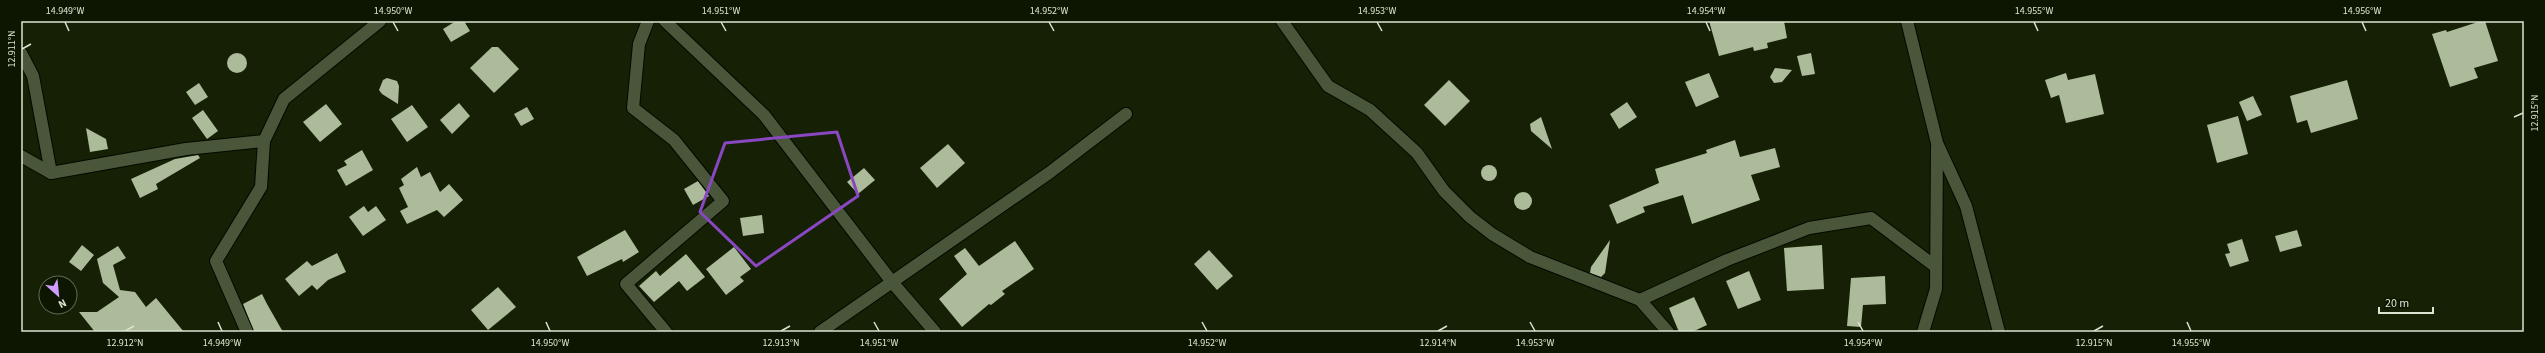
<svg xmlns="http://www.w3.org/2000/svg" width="2545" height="353" font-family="'Source Sans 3',sans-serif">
  <rect width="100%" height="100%" fill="#152005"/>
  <g fill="#acbb9a">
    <polygon points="456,21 464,21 470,31 451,42 443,29"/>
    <polygon points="1709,21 1784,21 1787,38 1767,43 1768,48 1754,51 1753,47 1719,56"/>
    <polygon points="2481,21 2485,21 2498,61 2474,68 2478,78 2450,87 2432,34 2446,30 2447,32"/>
    <polygon points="492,47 498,47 519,69 494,93 470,68"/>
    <polygon points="1811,53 1815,74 1802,76 1797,56"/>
    <circle cx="237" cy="63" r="10"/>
    <polygon points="1775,68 1792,70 1782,82 1774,83 1770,77"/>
    <polygon points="1709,73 1719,97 1696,107 1685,82"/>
    <polygon points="2066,73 2068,80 2095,74 2104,114 2066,123 2059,95 2051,98 2045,80"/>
    <polygon points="387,78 397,81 399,86 398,104 382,94 379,90 383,80"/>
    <polygon points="1449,80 1470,101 1445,126 1424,105"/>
    <polygon points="2347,80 2358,119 2311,133 2307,120 2297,123 2290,96"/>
    <polygon points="199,83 208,97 195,105 186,92"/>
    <polygon points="2253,96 2262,115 2247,121 2239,102"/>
    <polygon points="1627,102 1637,117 1619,129 1610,114"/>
    <polygon points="459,103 470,116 452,134 440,120"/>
    <polygon points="326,104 342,124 320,142 303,122"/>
    <polygon points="412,105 428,127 407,142 391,119"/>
    <polygon points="527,107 534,119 521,126 514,114"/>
    <polygon points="203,110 218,131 207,139 192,118"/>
    <polygon points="2238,116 2248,154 2217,163 2207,125"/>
    <polygon points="1541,117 1552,149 1531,131 1530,124"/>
    <polygon points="86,128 106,139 108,149 90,152"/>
    <polygon points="1735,140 1740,157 1775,148 1780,167 1751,175 1760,200 1692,224 1683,195 1643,207 1645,212 1617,224 1609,205 1659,183 1655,169 1707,153 1706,150"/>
    <polygon points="948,144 965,163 937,188 920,168"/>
    <polygon points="362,150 373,170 346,186 337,170 347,165 344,161"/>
    <polygon points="198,155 200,158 156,184 158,189 140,198 131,179 175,159"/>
    <circle cx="1489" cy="173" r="8"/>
    <polygon points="417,167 421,177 430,172 440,192 449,184 463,200 444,217 437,210 407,224 400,211 408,207 399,188 404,185 401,179"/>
    <polygon points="864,168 875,180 858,194 847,182"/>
    <polygon points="698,181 709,196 693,205 684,189"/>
    <circle cx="1523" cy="201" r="9"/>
    <polygon points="364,206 368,212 376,206 386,220 363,236 349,217"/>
    <polygon points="762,215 764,233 743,236 740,218"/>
    <polygon points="625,230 639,252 623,262 622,259 587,276 577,257"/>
    <polygon points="2297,230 2302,246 2280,252 2275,236"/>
    <polygon points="2242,239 2249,261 2230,267 2225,254 2230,253 2227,244"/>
    <polygon points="1610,240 1605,273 1601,277 1590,273 1591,267"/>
    <polygon points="1015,241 1034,269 1002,291 1005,294 991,305 989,304 962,327 939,299 967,274 954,256 965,248 979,266"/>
    <polygon points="82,245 94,255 81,271 69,262"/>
    <polygon points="1822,245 1824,289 1787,291 1784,248"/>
    <polygon points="118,246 126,258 113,265 120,290 135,292 146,307 156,298 184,332 95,332 79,312 97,312 119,297 103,283 97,259"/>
    <polygon points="734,247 751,269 740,277 744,281 726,295 706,269"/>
    <polygon points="1209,250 1233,276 1217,290 1194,264"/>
    <polygon points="337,253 346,272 328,280 317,290 312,285 299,296 285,279 307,261 312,266"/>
    <polygon points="686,254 705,277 687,291 679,281 654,302 639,286 656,271 660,276"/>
    <polygon points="1749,271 1761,300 1738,309 1726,281"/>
    <polygon points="1885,276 1886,304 1863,305 1861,327 1847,326 1851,278"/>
    <polygon points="498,287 516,307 488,330 471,310"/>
    <polygon points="262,294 267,304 283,332 254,332 243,304"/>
    <polygon points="1694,297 1707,325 1692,332 1679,332 1669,308"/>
  </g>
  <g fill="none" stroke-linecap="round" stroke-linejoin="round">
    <defs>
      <g id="street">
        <polyline points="648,21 639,44 633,108 674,140 723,201 626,284 666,332"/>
        <polyline points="665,21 764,115 892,282 935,332"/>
        <polyline points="1282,21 1328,86 1370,110 1417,153 1444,191 1470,217 1492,234 1530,257 1640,300 1668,332"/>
        <polyline points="1907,21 1937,143 1966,206 1999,332"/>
        <polyline points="21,53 33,76 51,173"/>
        <polyline points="21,156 51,173 186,149 264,141 284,99 380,21"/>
        <polyline points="1640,300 1727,260 1809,228 1871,218 1936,267"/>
        <polyline points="247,332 216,261 261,187 264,141"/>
        <polyline points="820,332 1049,173 1126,114"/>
        <polyline points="1923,332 1936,289 1937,147"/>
      </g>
    </defs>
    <use href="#street" stroke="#030900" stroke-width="14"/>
    <use href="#street" stroke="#495639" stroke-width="12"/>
  </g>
  <path fill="none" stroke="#8947c2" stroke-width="3" stroke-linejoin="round" d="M837 132 858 196 756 266 700 212 725 143Z"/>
  <path fill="none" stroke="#dbe3d2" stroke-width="1.5" d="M65 22 69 31M393 22 398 31M721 22 726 31M1049 22 1054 31M1377 22 1382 31M1706 22 1710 31M2034 22 2038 31M2362 22 2366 31M22 49 31 44M2514 117 2523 113M218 322 222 331M546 322 550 331M874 322 879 331M1202 322 1207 331M1530 322 1535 331M1858 322 1863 331M2187 322 2191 331M125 331 134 326M781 331 790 326M1438 331 1447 326M2094 331 2103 326"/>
  <rect width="2545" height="353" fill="none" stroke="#0c1600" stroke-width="44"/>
  <g transform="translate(58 295) rotate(153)"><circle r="19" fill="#0c1600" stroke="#5f6854"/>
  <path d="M0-3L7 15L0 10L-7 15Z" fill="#d09dfe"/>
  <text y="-6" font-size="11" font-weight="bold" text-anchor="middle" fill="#dbe3d2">N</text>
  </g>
  <path d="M2379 307v6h54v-6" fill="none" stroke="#dbe3d2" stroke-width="2"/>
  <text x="2385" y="307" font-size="12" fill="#dbe3d2" stroke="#0c1600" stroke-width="3" paint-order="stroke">20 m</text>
  <rect x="22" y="22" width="2501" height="309" fill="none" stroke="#dbe3d2" stroke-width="1.5"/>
  <g font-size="10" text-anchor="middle" fill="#dbe3d2">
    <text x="65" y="14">14.949°W</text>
    <text x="393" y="14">14.950°W</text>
    <text x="721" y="14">14.951°W</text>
    <text x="1049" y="14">14.952°W</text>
    <text x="1377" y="14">14.953°W</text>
    <text x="1706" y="14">14.954°W</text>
    <text x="2034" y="14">14.955°W</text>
    <text x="2362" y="14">14.956°W</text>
    <text transform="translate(11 49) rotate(-90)" y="4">12.911°N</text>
    <text transform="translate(2534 113) rotate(-90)" y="4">12.915°N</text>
    <text x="125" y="346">12.912°N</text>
    <text x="222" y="346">14.949°W</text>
    <text x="550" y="346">14.950°W</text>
    <text x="781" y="346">12.913°N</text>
    <text x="879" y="346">14.951°W</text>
    <text x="1207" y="346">14.952°W</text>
    <text x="1438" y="346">12.914°N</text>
    <text x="1535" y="346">14.953°W</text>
    <text x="1863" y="346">14.954°W</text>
    <text x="2094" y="346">12.915°N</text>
    <text x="2191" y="346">14.955°W</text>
  </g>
</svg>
